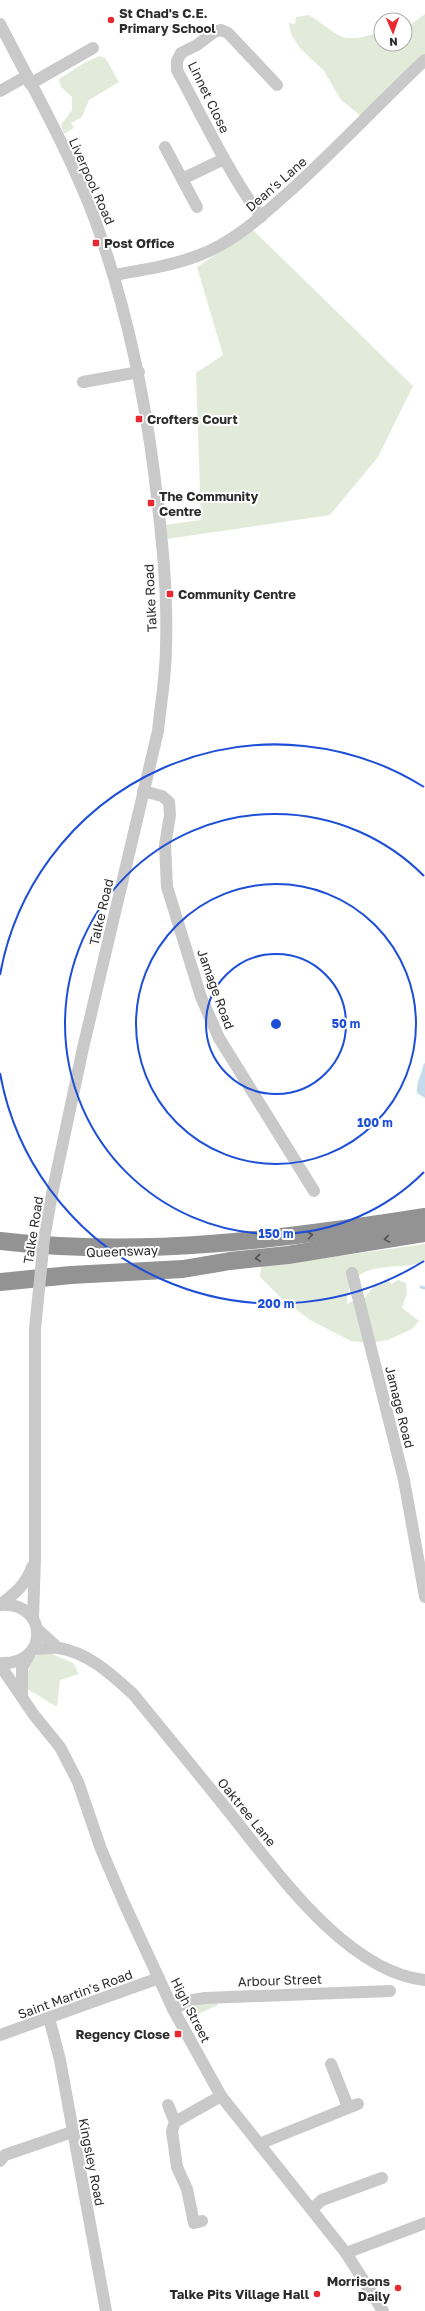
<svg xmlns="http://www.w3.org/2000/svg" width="425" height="2311" font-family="'Golos Text',sans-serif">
  <rect width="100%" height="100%" fill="#fff"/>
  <g fill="#e2ead9">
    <path d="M425 14V56L361 116 341 100 324 71 300 48 291 34 289 23 295 24 296 17 309 15C343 37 338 45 381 32V44H405V26L410 25Z"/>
    <polygon points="100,56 106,59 119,82 89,100 82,117 71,123 74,128 64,134 61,125 72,110 72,97 61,87 59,79 86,62"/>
    <polygon points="253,230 413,386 378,457 330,515 167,539 165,525 201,520 196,373 223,355 197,267"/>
    <path d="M425 1244V1262C392 1272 348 1257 347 1304L352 1301 363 1300 375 1285 387 1281 391 1284 398 1280 406 1283 407 1293 402 1308 419 1321 412 1329 388 1340 369 1343 351 1341 310 1320 280 1297 260 1277 261 1267 265 1265 297 1262Z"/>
    <polygon points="45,1651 73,1663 79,1674 60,1680 57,1707 24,1687 33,1657"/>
    <polygon points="213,2001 218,2005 187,2019 185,2013 194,2007"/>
  </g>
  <path fill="#c4dbeb" d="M424 1063 425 1064V1098L417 1093C416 1081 422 1074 424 1063Z"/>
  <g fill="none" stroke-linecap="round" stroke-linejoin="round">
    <polyline stroke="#c4dbeb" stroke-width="3" points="421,1287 425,1288"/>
    <g stroke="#c9c9c9" stroke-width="12">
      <path d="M0 24C33 88 70 153 95 220 125 302 143 386 154 472 161 529 168 589 166 646 166 674 161 702 158 731L83 1048 52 1194"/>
      <polyline points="30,84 93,48"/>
      <polyline points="0,91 27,76"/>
      <polyline points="165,147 197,207"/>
      <polyline points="182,179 224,159"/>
      <path d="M261 217C228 172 204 120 177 70V61L181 53 197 45 214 32 221 30 228 33 277 85"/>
      <path d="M114 275C142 270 170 266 197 256 233 243 262 216 290 191 337 149 379 103 425 60"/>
      <polyline points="83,382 139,372"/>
      <polyline points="143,791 162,796 169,802 170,815 165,845 167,887 201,997 219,1038 314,1191"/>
      <polyline points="352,1273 404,1480 425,1597"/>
      <path d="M0 1605C49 1601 50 1666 0 1663"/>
      <path d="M0 1605C14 1594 26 1585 32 1567"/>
      <polyline points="33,1618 35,1558 35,1329"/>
      <polyline points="37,1629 58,1648"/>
      <path d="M34 1649C42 1649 51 1647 59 1648 89 1653 112 1675 133 1694 165 1733 197 1772 229 1812 275 1869 346 1972 425 1980"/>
      <polyline points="0,1665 34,1715 60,1747 78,1782 101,1849 124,1903 173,2009 221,2096 346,2253 383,2311"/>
      <polyline points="22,1695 22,1668 29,1655"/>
      <polyline points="173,2009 193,2000 205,1998 390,1991"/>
      <polyline points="49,2018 60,2060 106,2311"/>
      <polyline points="0,2035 159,1978"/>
      <polyline points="331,2064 348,2107"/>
      <polyline points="168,2105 175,2122"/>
      <polyline points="259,2144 358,2104"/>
      <polyline points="0,2161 5,2155 72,2132"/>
      <polyline points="312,2209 322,2200 382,2178"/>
      <polyline points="202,2221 194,2223 187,2189 177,2167 172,2131 175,2122 221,2096"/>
      <polyline points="346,2253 425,2223"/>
    </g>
    <g stroke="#939393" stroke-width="18">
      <path d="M0 1241C142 1258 285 1239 425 1217"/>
      <polyline points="0,1282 71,1275 183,1269 230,1261 288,1255 425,1233"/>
    </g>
    <polyline stroke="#c9c9c9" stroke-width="12" points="35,1329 44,1239 52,1194"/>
  </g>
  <defs><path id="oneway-chevron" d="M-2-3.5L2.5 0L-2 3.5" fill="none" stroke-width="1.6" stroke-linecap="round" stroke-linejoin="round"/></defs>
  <g stroke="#505050">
    <use href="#oneway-chevron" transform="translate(310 1235) rotate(-7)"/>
    <use href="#oneway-chevron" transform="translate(387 1239) rotate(171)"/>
    <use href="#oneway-chevron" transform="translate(258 1258) rotate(175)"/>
  </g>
  <g fill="none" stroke="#1d4ed8" stroke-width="2">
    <circle cx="276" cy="1024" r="70"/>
    <circle cx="276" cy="1024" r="140"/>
    <path d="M424 1172A210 210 0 1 1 424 876"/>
    <path d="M424 1261A280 280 0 0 1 0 1073M0 975A280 280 0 0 1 424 787"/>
  </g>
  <g fill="#e82932" stroke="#fff" stroke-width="1.5">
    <circle cx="111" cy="20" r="4"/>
    <rect x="92" y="239" width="8" height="8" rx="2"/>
    <rect x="135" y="415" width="8" height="8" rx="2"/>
    <rect x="147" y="499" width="8" height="8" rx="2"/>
    <rect x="166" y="590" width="8" height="8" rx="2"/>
    <rect x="174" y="2030" width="8" height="8" rx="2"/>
    <circle cx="398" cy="2288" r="4"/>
    <circle cx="317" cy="2294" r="4"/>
  </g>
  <g text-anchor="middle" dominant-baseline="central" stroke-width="4" stroke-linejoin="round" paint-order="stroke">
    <g font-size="13" font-weight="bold" fill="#2c2c2c" stroke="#fff" text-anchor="start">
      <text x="119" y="13">St Chad's C.E.<tspan x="119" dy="15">Primary School</tspan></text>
      <text x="104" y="243">Post Office</text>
      <text x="147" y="419">Crofters Court</text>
      <text x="159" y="496">The Community<tspan x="159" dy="15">Centre</tspan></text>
      <text x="178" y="594">Community Centre</text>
      <text x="170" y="2034" text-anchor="end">Regency Close</text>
      <text x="390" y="2281" text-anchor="end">Morrisons<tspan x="390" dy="15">Daily</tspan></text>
      <text x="309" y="2294" text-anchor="end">Talke Pits Village Hall</text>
    </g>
    <g font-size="13" fill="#2c2c2c" stroke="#fff">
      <text transform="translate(209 97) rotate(64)">Linnet Close</text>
      <text transform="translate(92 181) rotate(66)">Liverpool Road</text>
      <text transform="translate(276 184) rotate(-41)">Dean's Lane</text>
      <text transform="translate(150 598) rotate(-93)">Talke Road</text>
      <text transform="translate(101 912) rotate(-77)">Talke Road</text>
      <text transform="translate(216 989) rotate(70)">Jamage Road</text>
      <text transform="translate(33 1230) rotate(-81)">Talke Road</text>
      <text transform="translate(122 1251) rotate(-2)">Queensway</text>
      <text transform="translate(400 1407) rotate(76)">Jamage Road</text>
      <text transform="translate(247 1812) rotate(51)">Oaktree Lane</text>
      <text transform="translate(280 1980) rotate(-2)">Arbour Street</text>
      <text transform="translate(75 1994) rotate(-20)">Saint Martin's Road</text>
      <text transform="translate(191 2010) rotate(63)">High Street</text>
      <text transform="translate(92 2162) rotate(79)">Kingsley Road</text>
    </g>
  </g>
  <circle cx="276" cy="1024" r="6" fill="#1d4ed8" stroke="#fff" stroke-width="2"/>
  <g font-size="12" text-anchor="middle" font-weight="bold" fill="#1d4ed8" stroke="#fff" stroke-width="4" stroke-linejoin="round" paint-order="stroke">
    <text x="346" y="1028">50 m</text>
    <text x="375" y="1127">100 m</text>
    <text x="276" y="1238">150 m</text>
    <text x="276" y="1308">200 m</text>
  </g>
  <g transform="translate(393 32) rotate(178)"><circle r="19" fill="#ffffff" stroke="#ababab"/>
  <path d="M0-3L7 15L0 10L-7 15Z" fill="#e82932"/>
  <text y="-6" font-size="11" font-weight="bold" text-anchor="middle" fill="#2c2c2c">N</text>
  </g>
</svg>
